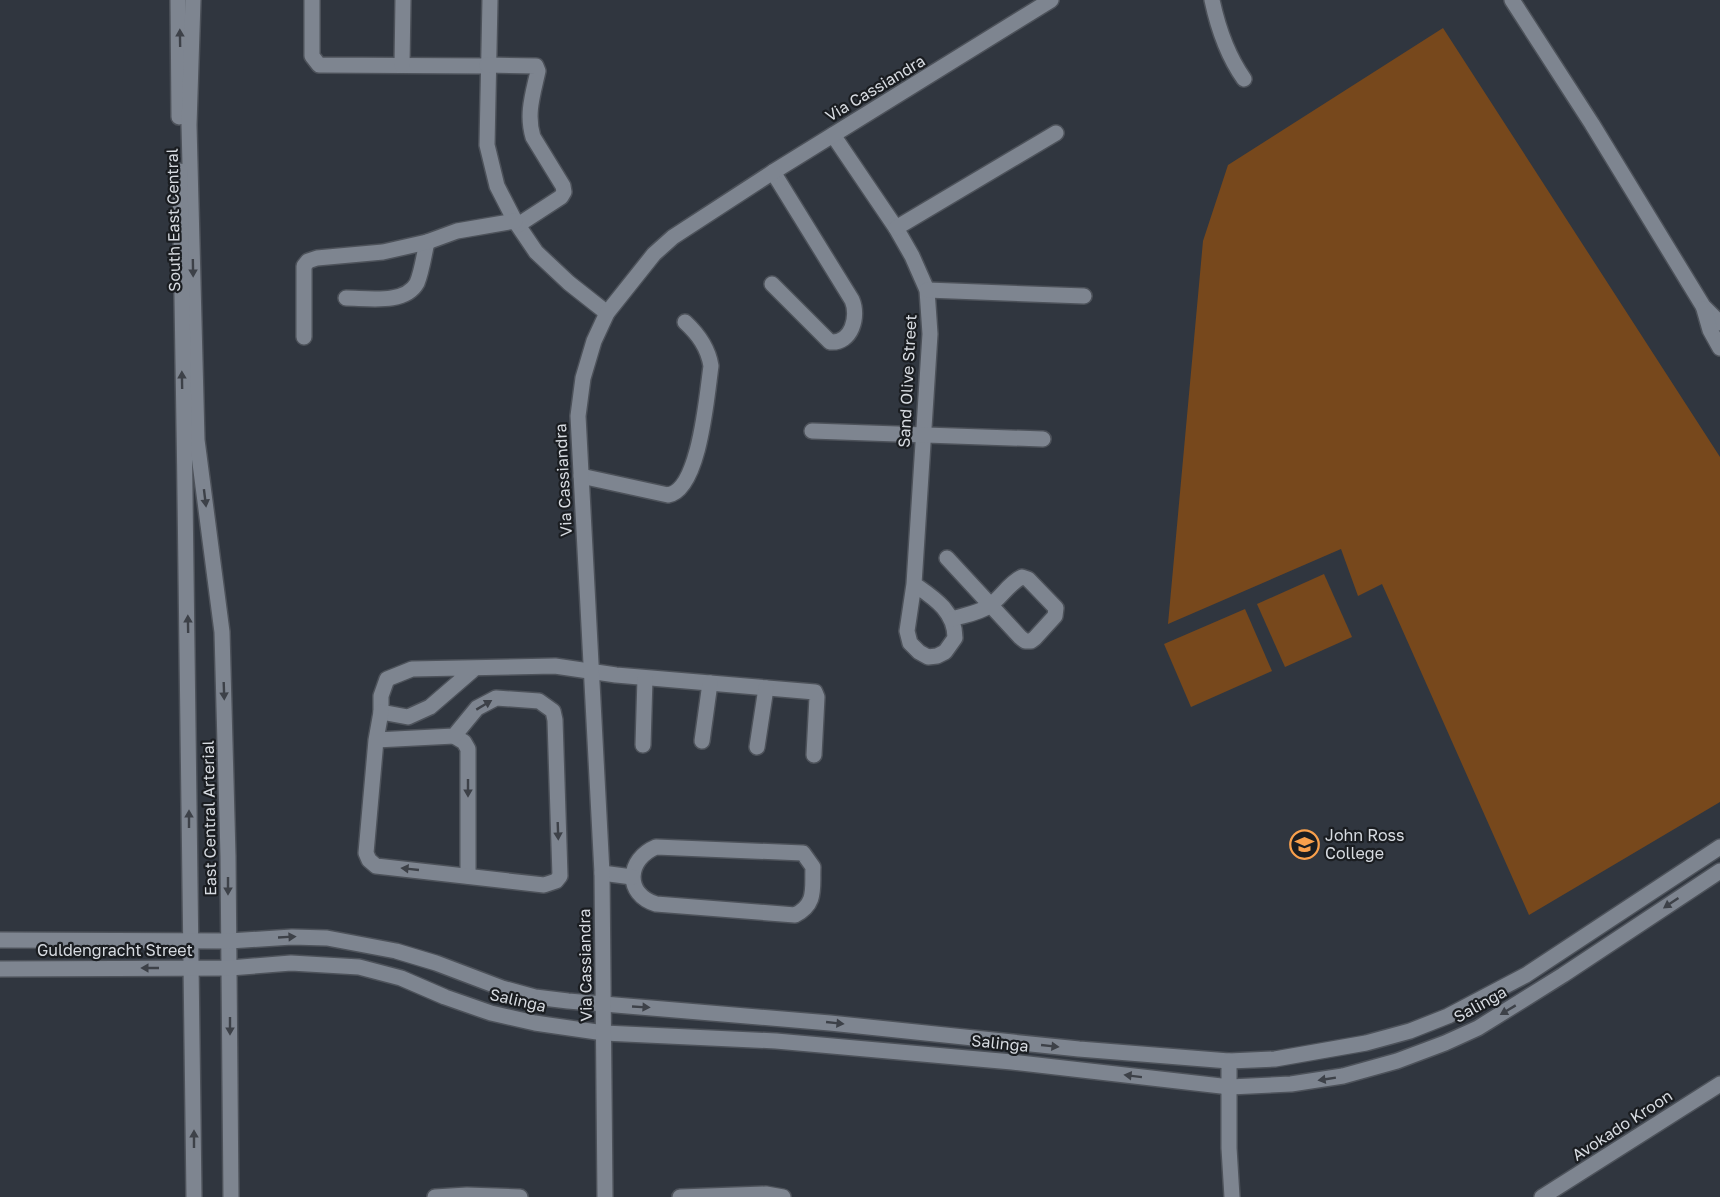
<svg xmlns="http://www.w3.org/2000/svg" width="1720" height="1197" font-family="'Golos Text',sans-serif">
  <rect width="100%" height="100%" fill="#30363f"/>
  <g fill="#77481c">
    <polygon points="1443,28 1720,457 1720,802 1529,915 1382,584 1358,596 1341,549 1168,624 1203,241 1228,165"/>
    <polygon points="1324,574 1352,637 1285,667 1257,604"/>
    <polygon points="1245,609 1272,671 1191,707 1164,644"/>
  </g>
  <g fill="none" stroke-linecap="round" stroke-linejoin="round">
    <defs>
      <g id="minor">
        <polyline points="178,0 179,117"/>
        <polyline points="193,0 189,125 197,440 222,632 228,856 231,1197"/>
        <polyline points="312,0 312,56 319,65 487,66"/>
        <polyline points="490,0 487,145 497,186 515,221 536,252 569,283 607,313"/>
        <path d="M1212 0C1218 28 1227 55 1244 79"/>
        <polyline points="1512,0 1592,124 1703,306 1720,323"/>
        <polyline points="402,65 403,0"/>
        <path d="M487 65 536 66 538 71C533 94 526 114 533 137L563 186 564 192 561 197 518 225"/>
        <path d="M833 135 896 228 912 256 927 290 930 334 914 584 907 631 910 643 919 652 928 657 937 656 945 652 955 638C955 611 934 598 914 584"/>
        <path d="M180 171C185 513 192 855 194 1197"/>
        <polyline points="896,228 1056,133"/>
        <path d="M772 284 830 342C852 344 859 316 852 300L773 172"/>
        <polyline points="927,290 1084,296"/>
        <path d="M346 298C367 298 405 305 417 283 422 271 424 255 427 242"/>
        <polyline points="1704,309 1710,330 1720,348"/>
        <polyline points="304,337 304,266 308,261 317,258 383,252 427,242 457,231 515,221"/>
        <polyline points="812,431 1043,439"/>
        <path d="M581 476 668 495C700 490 707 393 711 366 708 347 698 334 685 322"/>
        <path d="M947 558 1020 637 1025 641H1031L1035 638 1055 616 1056 608 1028 579 1022 577C1009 583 1001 598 989 606 979 613 965 615 952 619"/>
        <polyline points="474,669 430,707 408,717 381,712 381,696 387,679 412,669 555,666 616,675 815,692 817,697 814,755"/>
        <polyline points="454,736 464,742 468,749 468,876"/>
        <polyline points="376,740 454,736 477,708 496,698 539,701 553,711 555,720 560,876 556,881 544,885 376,866 369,860 366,853 376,740 381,712"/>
        <polyline points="702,741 710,683"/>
        <polyline points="643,745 645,678"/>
        <polyline points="757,747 766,688"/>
        <path d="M656 847 803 853 813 867C812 888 817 904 795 915L656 904C624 894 627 859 656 847Z"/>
        <polyline points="602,873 632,877"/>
        <polyline points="0,940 229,941 292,937 327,938 396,951 436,963 502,988 535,997 568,1001 830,1023 1079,1049 1229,1061 1275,1059 1366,1043 1410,1031 1448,1016 1526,975 1720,847"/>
        <polyline points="0,969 230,968 291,963 359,967 401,978 445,997 491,1013 535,1023 604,1033 776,1041 1012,1062 1230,1087 1291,1084 1343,1076 1397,1061 1445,1043 1478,1028 1563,975 1720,871"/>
        <polyline points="1229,1061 1229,1148 1232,1197"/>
        <polyline points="435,1197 467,1195 520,1197"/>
        <polyline points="605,1197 602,873 578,416 583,378 594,341 607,313 654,254 673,237 773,172 1051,0"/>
        <polyline points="680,1197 766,1194 783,1197"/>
        <polyline points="1542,1197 1720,1084"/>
      </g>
    </defs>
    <use href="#minor" stroke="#4d525a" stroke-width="18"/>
    <use href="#minor" stroke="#7e8590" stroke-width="15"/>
  </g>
  <defs><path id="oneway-solid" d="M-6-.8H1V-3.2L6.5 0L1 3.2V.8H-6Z" transform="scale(1.5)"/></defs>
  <g fill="#3d4148">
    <use href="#oneway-solid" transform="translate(180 38) rotate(-91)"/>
    <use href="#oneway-solid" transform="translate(193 268) rotate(89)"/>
    <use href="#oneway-solid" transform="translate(182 380) rotate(-91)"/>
    <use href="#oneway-solid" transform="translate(205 498) rotate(83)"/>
    <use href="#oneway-solid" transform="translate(188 624) rotate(-91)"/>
    <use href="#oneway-solid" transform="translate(224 691) rotate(88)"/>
    <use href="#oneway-solid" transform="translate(484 705) rotate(-31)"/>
    <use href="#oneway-solid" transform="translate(468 788) rotate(90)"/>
    <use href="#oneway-solid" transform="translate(189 819) rotate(-90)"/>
    <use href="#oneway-solid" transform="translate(558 831) rotate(88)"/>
    <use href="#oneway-solid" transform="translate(410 869) rotate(-174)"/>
    <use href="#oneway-solid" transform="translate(228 886) rotate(90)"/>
    <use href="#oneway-solid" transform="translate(1671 903) rotate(146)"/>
    <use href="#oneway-solid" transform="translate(287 937) rotate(-3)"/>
    <use href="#oneway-solid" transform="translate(150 968) rotate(180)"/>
    <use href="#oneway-solid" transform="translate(641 1007) rotate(3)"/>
    <use href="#oneway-solid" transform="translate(1508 1010) rotate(149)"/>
    <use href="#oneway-solid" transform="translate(835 1023) rotate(6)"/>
    <use href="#oneway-solid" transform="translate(230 1026) rotate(90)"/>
    <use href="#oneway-solid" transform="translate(1050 1046) rotate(6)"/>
    <use href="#oneway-solid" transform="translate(1133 1076) rotate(-173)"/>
    <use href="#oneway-solid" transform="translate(1327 1079) rotate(171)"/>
    <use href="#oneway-solid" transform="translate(194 1139) rotate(-90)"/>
  </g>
  <defs>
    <symbol id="school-ring" viewBox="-11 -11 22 22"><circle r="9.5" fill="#1a1d21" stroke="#f9a04c" stroke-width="1.5"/><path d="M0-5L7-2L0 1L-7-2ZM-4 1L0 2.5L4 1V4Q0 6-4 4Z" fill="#f9a04c"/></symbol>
  </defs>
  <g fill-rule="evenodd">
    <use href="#school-ring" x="1288" y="828" width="33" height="33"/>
  </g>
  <g text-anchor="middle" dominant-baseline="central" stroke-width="4.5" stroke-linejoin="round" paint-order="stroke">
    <g font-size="16" fill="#d7dbe1" stroke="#1a1d21">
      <text transform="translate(875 88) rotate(-31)">Via Cassiandra</text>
      <text transform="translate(173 220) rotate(-91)">South East Central</text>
      <text transform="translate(907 381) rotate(-87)">Sand Olive Street</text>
      <text transform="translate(563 480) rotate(-93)">Via Cassiandra</text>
      <text transform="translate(209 818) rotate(-91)">East Central Arterial</text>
      <text x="115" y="950">Guldengracht Street</text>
      <text transform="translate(585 965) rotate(-91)">Via Cassiandra</text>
      <text transform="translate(518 1000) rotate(13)">Salinga</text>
      <text transform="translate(1480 1004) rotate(-29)">Salinga</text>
      <text transform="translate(1000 1043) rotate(6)">Salinga</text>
      <text transform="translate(1622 1125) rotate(-33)">Avokado Kroon</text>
    </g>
    <g font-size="16" fill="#d7dbe1" stroke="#1a1d21" text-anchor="start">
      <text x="1325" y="835">John Ross<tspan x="1325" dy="18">College</tspan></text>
    </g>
  </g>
</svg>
